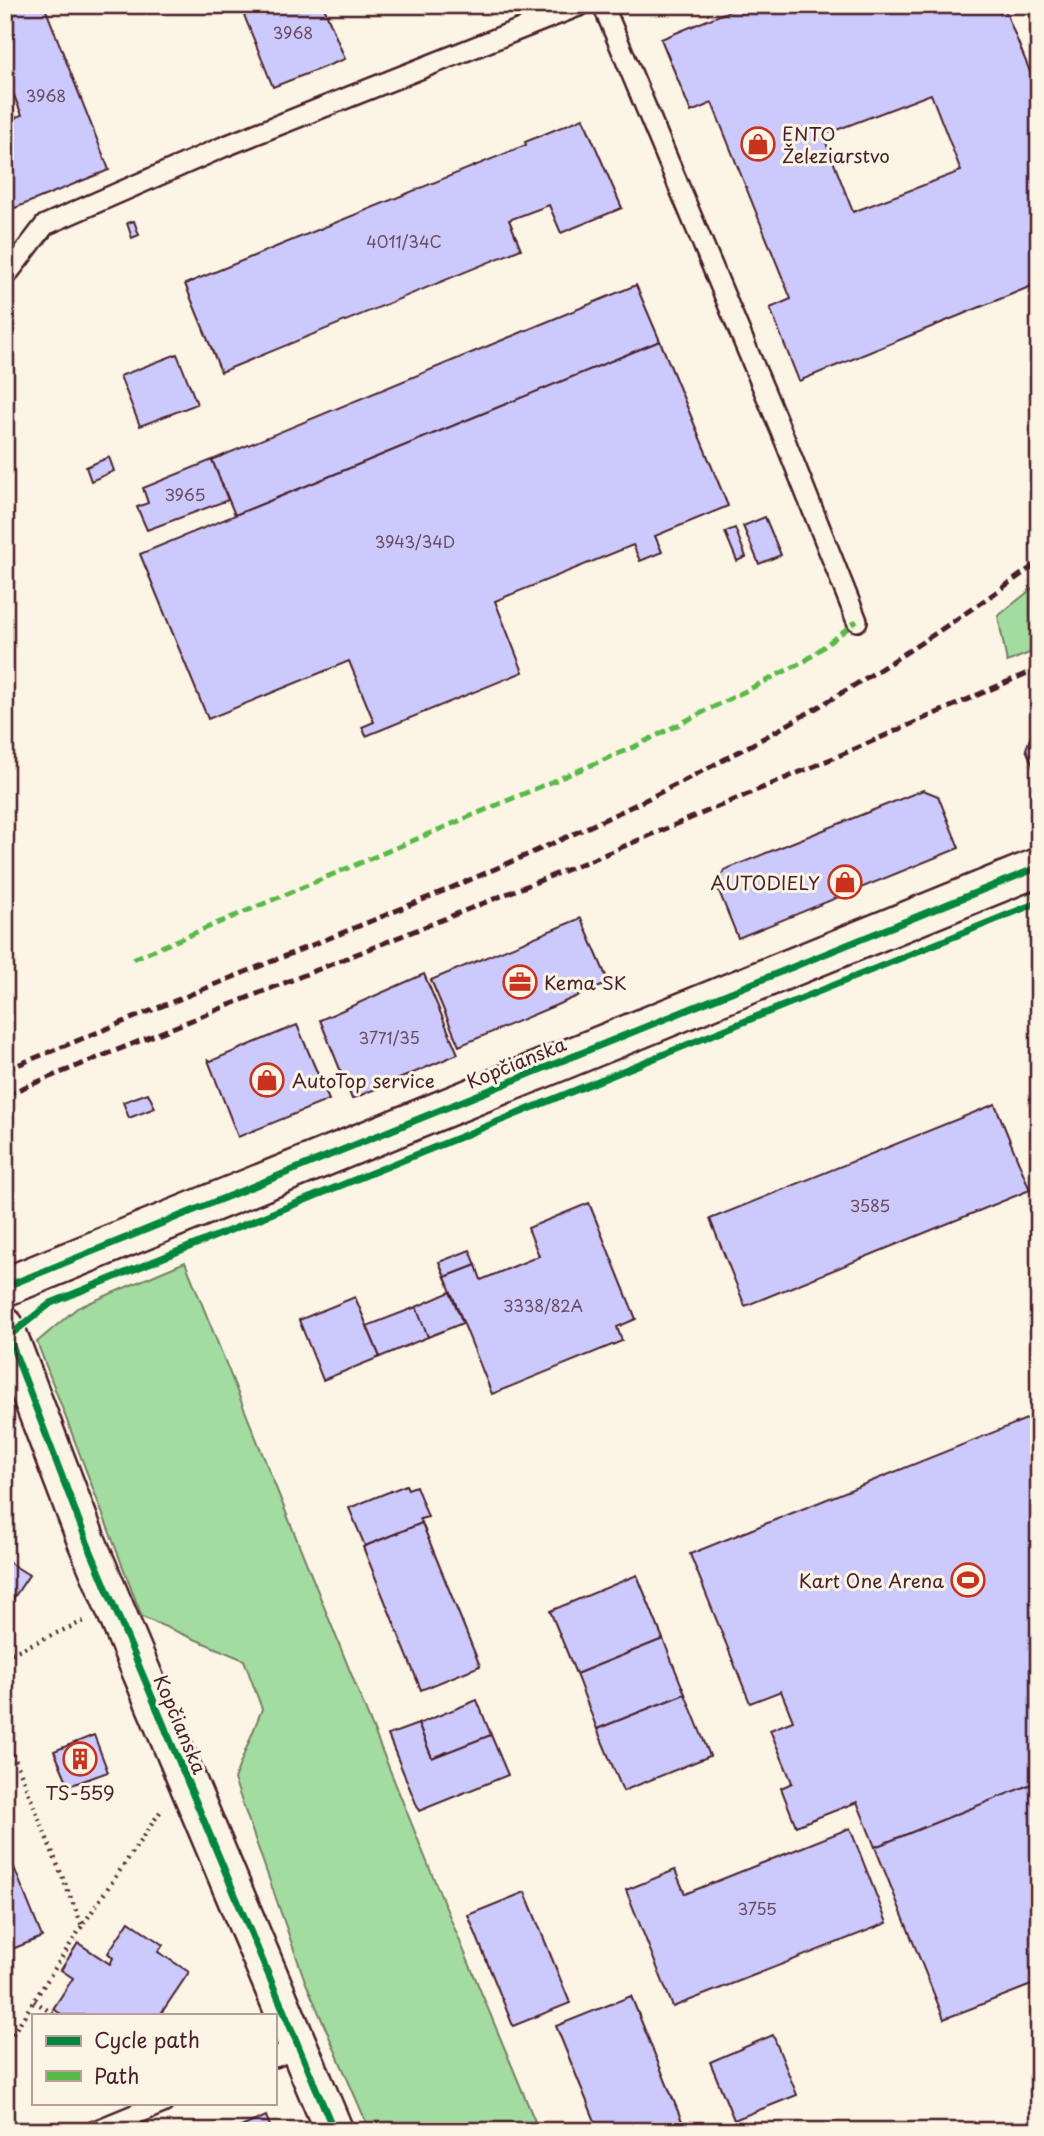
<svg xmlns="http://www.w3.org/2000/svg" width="1044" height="2136" font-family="'Playpen Sans',sans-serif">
  <rect width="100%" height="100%" fill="#fcf5e5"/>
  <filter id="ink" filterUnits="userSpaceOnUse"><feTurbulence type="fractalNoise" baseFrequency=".0143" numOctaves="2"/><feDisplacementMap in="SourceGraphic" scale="14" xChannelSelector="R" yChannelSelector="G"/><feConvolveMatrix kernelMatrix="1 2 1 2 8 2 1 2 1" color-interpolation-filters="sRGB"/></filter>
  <g filter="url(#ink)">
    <g fill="#a3dca0" stroke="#767e66" stroke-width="2">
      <polygon points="1039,583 1039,649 1007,662 998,616"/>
      <polygon points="185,1262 429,1867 539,2131 370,2131 305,1981 234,1779 262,1709 244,1660 142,1617 37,1342 77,1308"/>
    </g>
    <g fill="#cccafd" stroke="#4a1f2b" stroke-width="2" fill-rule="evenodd">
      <polygon points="5,5 44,5 109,170 5,212 5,122 22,115 5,74"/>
      <polygon points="240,5 323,5 345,59 273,87"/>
      <path d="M744 5H1003L1039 94V283L799 381 770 308 791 299 712 103 691 112 661 39ZM931 94 961 171 853 212 823 135Z"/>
      <polygon points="583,118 622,208 561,233 549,205 509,220 521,249 221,372 185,284 526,145 525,142"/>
      <polygon points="134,221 139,235 132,238 127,223"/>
      <polygon points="636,285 660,341 235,515 212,460"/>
      <polygon points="660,341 728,506 655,536 662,552 640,561 633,545 495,601 523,672 366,736 362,727 374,722 349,661 208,719 140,554"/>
      <polygon points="177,354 197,404 140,426 120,376"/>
      <polygon points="109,457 114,471 91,481 86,467"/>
      <polygon points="212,460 228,500 147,530 137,507 148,503 143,488"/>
      <polygon points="765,517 781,555 759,564 743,526"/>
      <polygon points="735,528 746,557 737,561 725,532"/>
      <polygon points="1039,733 1039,781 1026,749 1031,736"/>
      <polygon points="923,790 938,796 959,848 738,938 717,886 724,870"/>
      <polygon points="581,918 609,983 459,1046 431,980"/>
      <polygon points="424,974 458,1054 352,1099 320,1020"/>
      <polygon points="297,1025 329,1100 238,1137 208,1060 211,1061"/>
      <polygon points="148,1093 155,1108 129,1118 123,1102"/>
      <polygon points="995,1104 1030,1190 745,1306 710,1219"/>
      <polygon points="589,1203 636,1319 617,1327 622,1341 492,1394 445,1277 476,1265 481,1280 539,1256 528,1228"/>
      <polygon points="470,1250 476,1265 445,1277 439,1262"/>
      <polygon points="450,1292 463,1323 428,1337 416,1307"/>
      <polygon points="355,1297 380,1357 323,1380 299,1320"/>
      <polygon points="416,1307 428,1337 380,1357 367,1326"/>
      <polygon points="1039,1414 1039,1781 875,1847 857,1802 796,1826 781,1788 792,1783 791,1780 770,1730 793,1721 781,1691 750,1703 690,1554"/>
      <polygon points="406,1485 408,1489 416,1486 428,1517 420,1519 422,1523 365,1546 349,1508"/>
      <polygon points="422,1523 480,1666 421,1690 363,1547"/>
      <polygon points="5,1560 29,1575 5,1611"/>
      <polygon points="637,1575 663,1639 576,1674 550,1611"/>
      <polygon points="663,1639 685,1694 597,1729 576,1674"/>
      <polygon points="685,1694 710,1756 623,1791 597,1729"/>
      <polygon points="477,1700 491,1735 432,1758 418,1724"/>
      <polygon points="418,1724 432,1758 491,1735 508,1775 419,1811 388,1735"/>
      <polygon points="94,1735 108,1772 69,1786 54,1751"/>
      <polygon points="1039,1781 1039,1982 944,2019 875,1847"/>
      <polygon points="850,1828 887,1923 673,2007 626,1890 675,1870 685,1894"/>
      <polygon points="5,1845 42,1937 5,1952"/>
      <polygon points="525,1892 570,2003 513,2026 468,1915"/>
      <polygon points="129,1921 163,1945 158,1952 189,1972 160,2015 63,2015 53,2009 73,1978 61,1970 78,1943 110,1964 113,1958 108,1953"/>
      <polygon points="631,1996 686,2131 599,2131 556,2026"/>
      <polygon points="773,2035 797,2095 734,2120 710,2062"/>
      <polygon points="266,2116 272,2131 232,2131"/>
    </g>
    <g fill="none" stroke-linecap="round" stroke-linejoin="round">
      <defs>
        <g id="lane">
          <polyline points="603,5 782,433 857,621"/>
          <polyline points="5,277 45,225 223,147 581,5"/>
          <polyline points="275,2057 299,2047"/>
          <polyline points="95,2131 163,2103"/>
        </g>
        <g id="street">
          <polyline points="5,1287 1039,867"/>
          <polyline points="5,1327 87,1542 334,2131"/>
        </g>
      </defs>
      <use href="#lane" stroke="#4a1f2b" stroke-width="24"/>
      <use href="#street" stroke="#4a1f2b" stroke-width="42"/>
      <g stroke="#4a1f2b" stroke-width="4.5" stroke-dasharray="2 5" stroke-linecap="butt">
        <polyline points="5,1656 84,1621"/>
        <polyline points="5,1734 82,1926 162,1809"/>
        <polyline points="34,2001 55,2015"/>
        <polyline points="5,2046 82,1926"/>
      </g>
      <use href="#lane" stroke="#fcf5e5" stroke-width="19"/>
      <use href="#street" stroke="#fcf5e5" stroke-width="37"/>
      <g stroke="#4a1f2b" stroke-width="5" stroke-dasharray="10 5" stroke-linecap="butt">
        <path d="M5 1070C109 1028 213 985 317 943 468 882 618 819 760 740 857 687 949 626 1039 562"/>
        <polyline points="5,1095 601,856 850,751 1039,668"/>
      </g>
      <polyline stroke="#58b947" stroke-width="5" stroke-dasharray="10 5" stroke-linecap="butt" points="133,959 634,747 805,661 857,621"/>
      <defs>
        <g id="cycleway">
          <polyline points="5,1287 1039,867"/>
          <polyline points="5,1327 87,1542 334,2131"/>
          <polyline points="5,1339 51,1303 1039,902"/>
        </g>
      </defs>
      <use href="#cycleway" stroke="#fcf5e5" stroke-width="11"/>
      <use href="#cycleway" stroke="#00873e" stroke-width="7"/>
    </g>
  </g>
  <defs>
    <symbol id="shop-ring" viewBox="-11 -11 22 22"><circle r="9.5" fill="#fcf5e5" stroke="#c8321e" stroke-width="1.5"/><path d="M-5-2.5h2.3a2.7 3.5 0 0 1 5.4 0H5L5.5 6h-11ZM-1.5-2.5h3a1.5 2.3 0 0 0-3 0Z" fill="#c8321e"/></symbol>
    <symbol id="office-ring" viewBox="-11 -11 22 22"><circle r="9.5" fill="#fcf5e5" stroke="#c8321e" stroke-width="1.5"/><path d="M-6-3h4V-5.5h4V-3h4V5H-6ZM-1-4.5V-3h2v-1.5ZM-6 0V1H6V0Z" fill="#c8321e"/></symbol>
    <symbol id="stadium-ring" viewBox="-11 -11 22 22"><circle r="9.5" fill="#fcf5e5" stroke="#c8321e" stroke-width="1.5"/><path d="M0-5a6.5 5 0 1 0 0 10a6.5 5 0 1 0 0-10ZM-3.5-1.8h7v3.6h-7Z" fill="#c8321e"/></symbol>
    <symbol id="building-ring" viewBox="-11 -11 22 22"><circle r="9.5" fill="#fcf5e5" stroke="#c8321e" stroke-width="1.5"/><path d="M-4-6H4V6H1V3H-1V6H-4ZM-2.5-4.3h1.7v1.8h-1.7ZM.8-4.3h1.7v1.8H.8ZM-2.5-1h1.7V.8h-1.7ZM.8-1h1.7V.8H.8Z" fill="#c8321e"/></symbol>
  </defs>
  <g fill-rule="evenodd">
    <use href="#shop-ring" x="739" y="125" width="38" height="38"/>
    <use href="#shop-ring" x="826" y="863" width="38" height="38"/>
    <use href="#office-ring" x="501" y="963" width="38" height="38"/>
    <use href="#shop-ring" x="248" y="1061" width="38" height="38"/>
    <use href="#stadium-ring" x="949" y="1561" width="38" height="38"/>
    <use href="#building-ring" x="61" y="1740" width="38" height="38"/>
  </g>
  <g text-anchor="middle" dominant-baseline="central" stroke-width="6" stroke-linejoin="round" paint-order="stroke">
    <g font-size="16" fill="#6a4a60">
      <text x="293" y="32">3968</text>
      <text x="46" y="95">3968</text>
      <text x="404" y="241">4011/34C</text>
      <text x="185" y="494">3965</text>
      <text x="415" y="541">3943/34D</text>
      <text x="389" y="1037">3771/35</text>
      <text x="870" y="1205">3585</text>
      <text x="543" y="1305">3338/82A</text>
      <text x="757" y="1908">3755</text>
    </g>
    <g font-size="19" fill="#4a1f2b" stroke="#fcf5e5" text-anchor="start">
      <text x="782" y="133">ENTO<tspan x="782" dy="22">Železiarstvo</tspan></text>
      <text x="820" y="882" text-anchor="end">AUTODIELY</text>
      <text x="544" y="982">Kema SK</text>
      <text x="292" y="1080">AutoTop service</text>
      <text x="944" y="1580" text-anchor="end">Kart One Arena</text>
      <text x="80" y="1792" text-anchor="middle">TS-559</text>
    </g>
    <g font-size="19" fill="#4a1f2b" stroke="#fcf5e5">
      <text transform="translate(516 1062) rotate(-22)">Kopčianska</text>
      <text transform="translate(181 1724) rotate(67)">Kopčianska</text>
    </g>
  </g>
  <rect width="1044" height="2136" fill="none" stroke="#fcf5e5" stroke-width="28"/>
  <rect x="14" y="14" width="1016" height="2108" fill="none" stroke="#4a1f2b" stroke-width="2.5" filter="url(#ink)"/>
  <rect x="32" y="2014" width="245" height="91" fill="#fcf5e5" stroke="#b59f9b" stroke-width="2"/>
  <rect x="46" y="2036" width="35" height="10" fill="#00873e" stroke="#b59f9b" stroke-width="2"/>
  <text x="94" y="2048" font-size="21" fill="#4a1f2b">Cycle path</text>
  <rect x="46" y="2071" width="35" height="10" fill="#58b947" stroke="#b59f9b" stroke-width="2"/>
  <text x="94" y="2084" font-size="21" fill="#4a1f2b">Path</text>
</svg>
